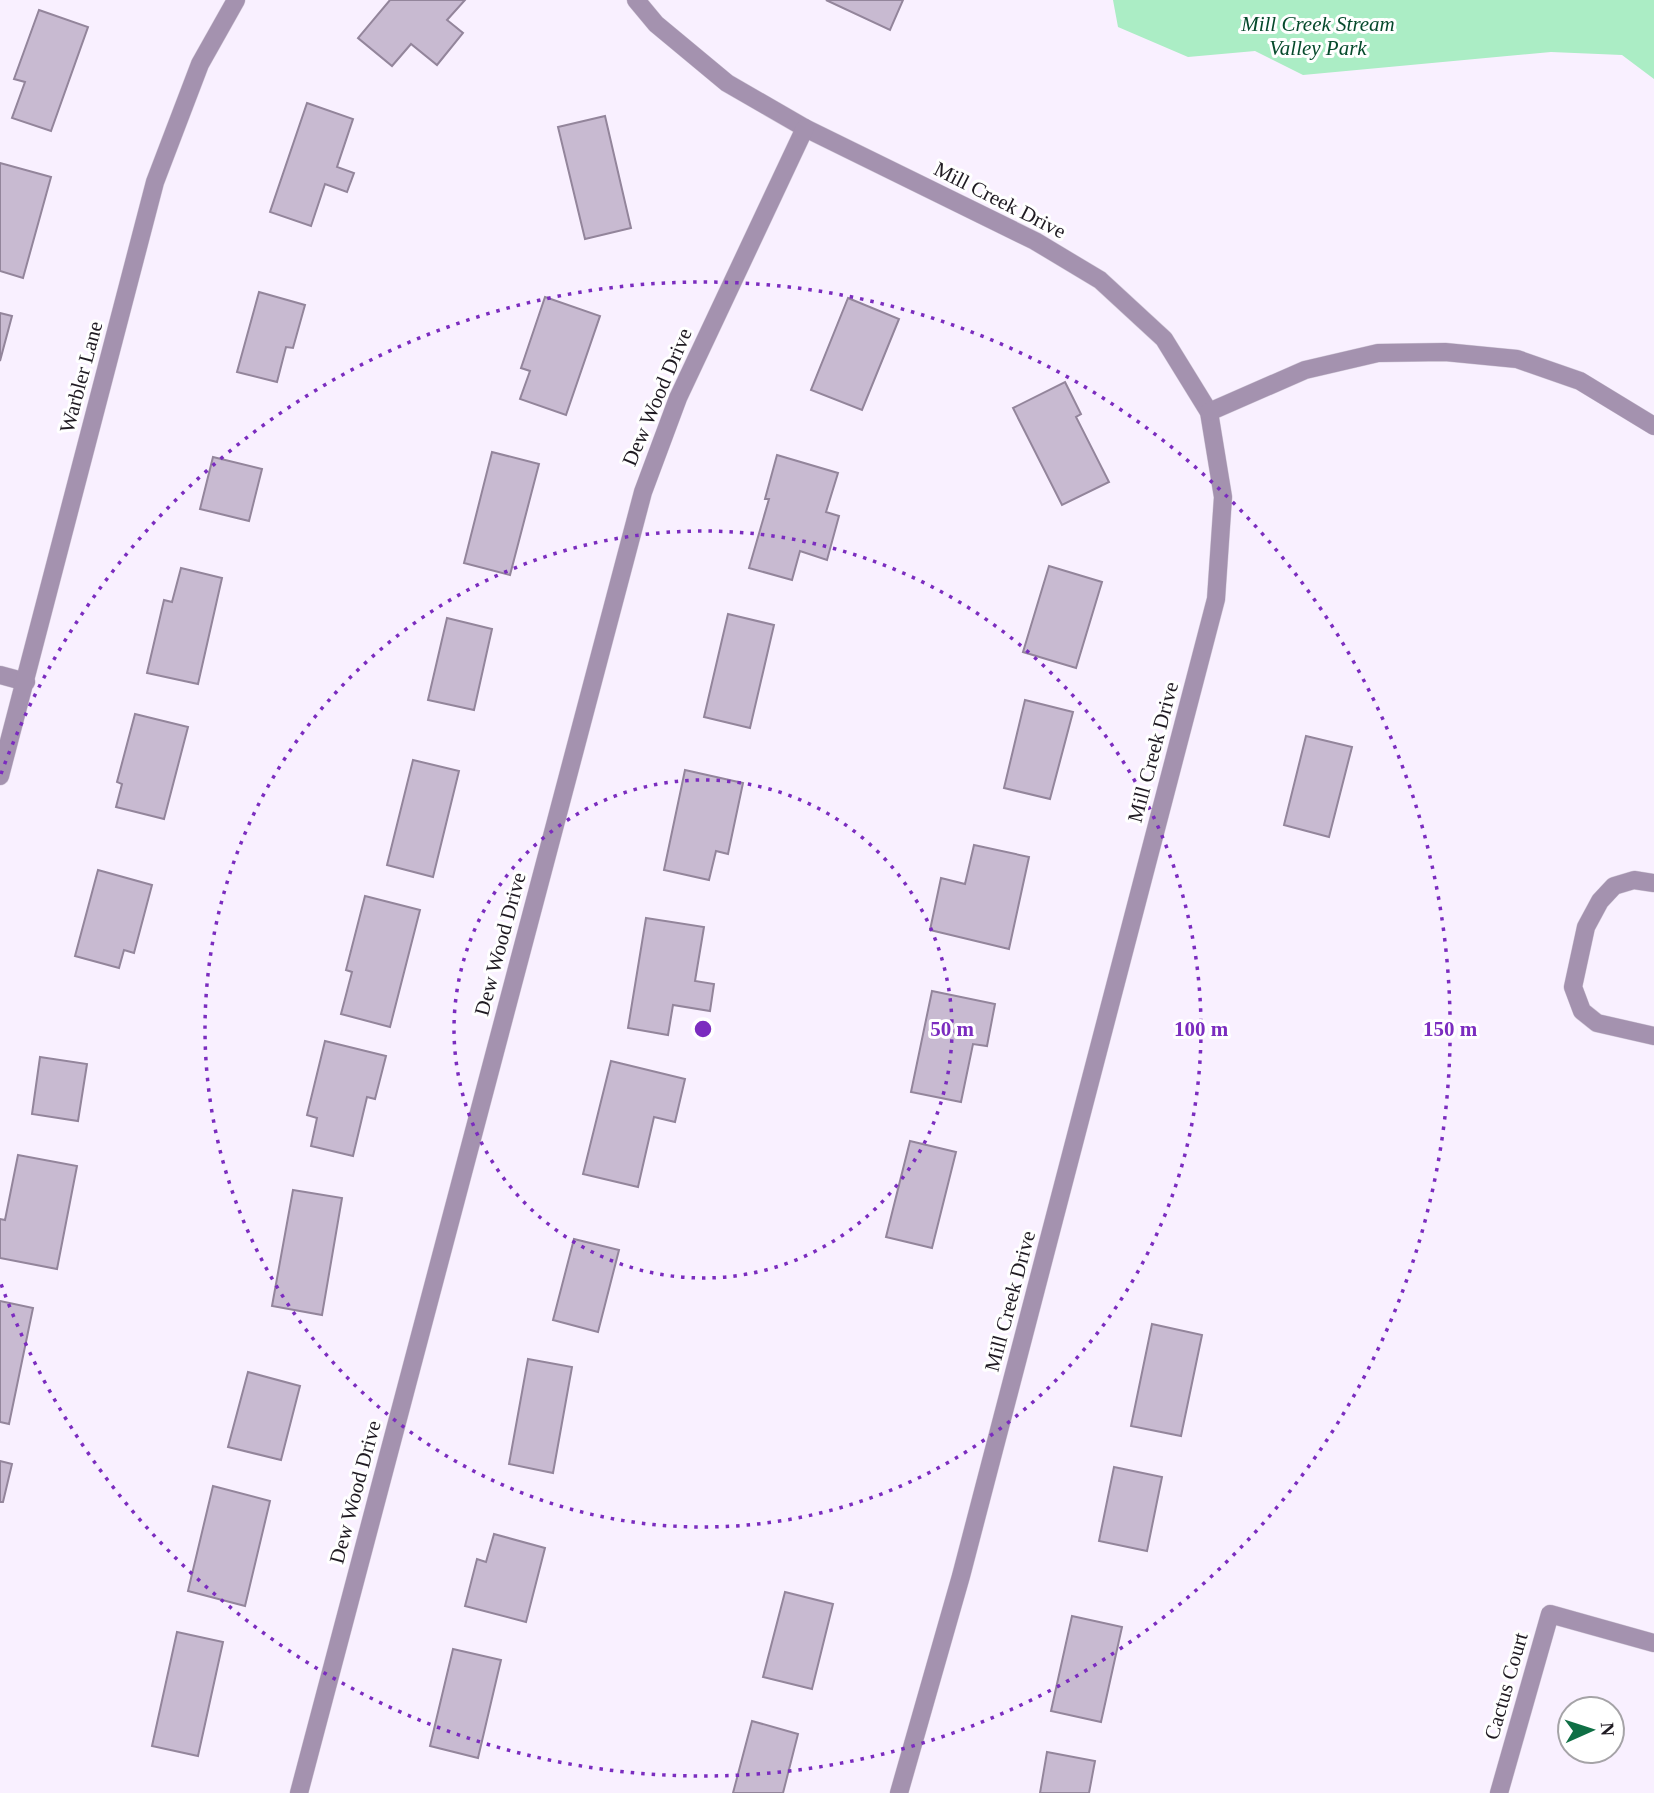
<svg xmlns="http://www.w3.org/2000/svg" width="1654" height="1793" font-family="'Times New Roman',serif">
  <rect width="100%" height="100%" fill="#f9f0ff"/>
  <polygon fill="#abedc5" points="1113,0 1654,0 1654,79 1622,55 1551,52 1303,75 1255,51 1188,57 1118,27"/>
  <g fill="#c8bad1" stroke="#93859b" stroke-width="2">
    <polygon points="390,0 465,0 447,20 463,33 437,65 411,44 392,66 358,38"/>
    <polygon points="826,0 903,0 890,30"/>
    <polygon points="39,10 88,27 51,131 12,118 25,82 14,79"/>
    <polygon points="307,103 353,119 337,167 354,173 347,192 325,184 311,226 270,212"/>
    <polygon points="605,116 631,228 585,239 558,127"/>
    <polygon points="0,163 51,177 23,278 0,271"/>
    <polygon points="259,292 305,305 293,348 286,347 277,382 237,372"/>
    <polygon points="545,297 600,316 566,415 520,399 530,371 521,368"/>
    <polygon points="848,298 899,319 862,410 811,390"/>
    <polygon points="0,313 12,316 0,361"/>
    <polygon points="1065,382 1081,414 1076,417 1109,482 1062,505 1013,408"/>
    <polygon points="492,452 539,464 510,575 464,563"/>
    <polygon points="777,455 838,473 826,512 839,516 827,560 800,551 792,580 749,568 769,499 765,499"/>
    <polygon points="213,457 262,469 249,521 200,509"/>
    <polygon points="1049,566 1102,582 1076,668 1023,652"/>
    <polygon points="181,568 222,578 198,684 147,673 164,600 172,602"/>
    <polygon points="728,614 774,625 750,728 704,717"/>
    <polygon points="447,618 492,629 474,710 428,700"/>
    <polygon points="1025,700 1073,712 1050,799 1004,788"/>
    <polygon points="135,714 188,727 164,819 116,807 122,784 117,782"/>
    <polygon points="1306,736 1352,747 1329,837 1284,825"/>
    <polygon points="413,760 459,771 433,877 387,865"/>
    <polygon points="685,770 743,783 728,854 716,851 709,880 664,870"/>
    <polygon points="974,845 1029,857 1009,949 930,930 941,878 965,884"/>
    <polygon points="98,870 152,885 134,953 124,950 119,968 75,956"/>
    <polygon points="365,896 420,910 390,1027 341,1014 352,972 346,970"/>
    <polygon points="646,918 704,927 695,981 714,984 710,1011 673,1005 668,1035 628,1028"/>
    <polygon points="932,991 995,1004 987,1046 973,1044 961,1102 911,1092"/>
    <polygon points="325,1041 386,1056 375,1099 367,1097 353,1156 311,1146 317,1118 307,1115"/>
    <polygon points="40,1057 87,1064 78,1121 32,1114"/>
    <polygon points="611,1061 685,1079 675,1122 654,1117 638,1187 583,1174"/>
    <polygon points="910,1141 956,1152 932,1248 886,1237"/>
    <polygon points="18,1155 77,1166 57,1269 0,1258 0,1219 5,1220"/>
    <polygon points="293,1190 342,1198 322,1315 272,1306"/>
    <polygon points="574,1239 619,1250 598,1332 553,1320"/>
    <polygon points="0,1301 33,1308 9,1424 0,1422"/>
    <polygon points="1152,1324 1202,1335 1181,1436 1131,1426"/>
    <polygon points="528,1359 572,1367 553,1473 509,1464"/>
    <polygon points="248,1372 300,1386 281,1460 228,1447"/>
    <polygon points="0,1461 12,1464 3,1502 0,1502"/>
    <polygon points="1114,1467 1162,1477 1147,1551 1099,1541"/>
    <polygon points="213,1486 270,1501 245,1606 188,1591"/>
    <polygon points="494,1534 545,1548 526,1622 465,1606 477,1559 486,1562"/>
    <polygon points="785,1592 833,1604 812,1689 763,1677"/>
    <polygon points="1072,1616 1122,1627 1101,1722 1051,1711"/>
    <polygon points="177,1632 223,1642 198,1756 152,1746"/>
    <polygon points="453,1649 501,1660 478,1758 430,1746"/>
    <polygon points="752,1721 798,1734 783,1793 733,1793"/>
    <polygon points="1047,1752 1095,1761 1089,1793 1040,1793"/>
  </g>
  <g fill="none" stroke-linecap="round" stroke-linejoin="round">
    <defs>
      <g id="street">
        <polyline points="636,0 656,24 727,83 805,128 1035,241 1100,280 1164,339 1209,412 1223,497 1216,599 961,1576 899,1793"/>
        <polyline points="1209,412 1305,370 1378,353 1445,352 1517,359 1580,381 1654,426"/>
        <polyline points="0,675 26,682"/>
        <polyline points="0,776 155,182 200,64 236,0"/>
        <polyline points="1654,883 1634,880 1614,886 1600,901 1586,927 1573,987 1582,1011 1597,1023 1654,1036"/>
        <polyline points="299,1793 643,492 678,398 805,128"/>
        <polyline points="1499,1793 1550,1614 1654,1643"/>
      </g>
    </defs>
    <use href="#street" stroke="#d6cedc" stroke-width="19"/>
    <use href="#street" stroke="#a492af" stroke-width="18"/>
  </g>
  <g fill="none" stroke="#7b2cbf" stroke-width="3.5" stroke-dasharray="3.5 7">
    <circle cx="703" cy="1029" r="249"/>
    <circle cx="703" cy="1029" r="498"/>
    <path d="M1 774A747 747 0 1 1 1 1284"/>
  </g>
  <g text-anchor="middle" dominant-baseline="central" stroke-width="6" stroke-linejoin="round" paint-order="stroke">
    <g font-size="21" font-style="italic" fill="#064a2c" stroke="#fff">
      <text x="1318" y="24">Mill Creek Stream<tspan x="1318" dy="24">Valley Park</tspan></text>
    </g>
    <g font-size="21" fill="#1f1a22" stroke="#fff">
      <text transform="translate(1000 200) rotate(27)">Mill Creek Drive</text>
      <text transform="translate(81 377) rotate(-75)">Warbler Lane</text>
      <text transform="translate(657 397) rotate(-67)">Dew Wood Drive</text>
      <text transform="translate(1153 752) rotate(-75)">Mill Creek Drive</text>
      <text transform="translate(500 944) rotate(-75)">Dew Wood Drive</text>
      <text transform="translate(1010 1301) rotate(-75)">Mill Creek Drive</text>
      <text transform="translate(355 1492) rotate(-75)">Dew Wood Drive</text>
      <text transform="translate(1506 1686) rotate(-74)">Cactus Court</text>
    </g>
  </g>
  <circle cx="703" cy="1029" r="10" fill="#7b2cbf" stroke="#fff" stroke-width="3.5"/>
  <g font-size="21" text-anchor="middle" font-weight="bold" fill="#7b2cbf" stroke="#fff" stroke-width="6" stroke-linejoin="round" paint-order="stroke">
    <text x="952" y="1036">50 m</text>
    <text x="1201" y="1036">100 m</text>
    <text x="1450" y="1036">150 m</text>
  </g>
  <g transform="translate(1591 1730) rotate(87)"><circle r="33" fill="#ffffff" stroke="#a5a3a7" stroke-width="2"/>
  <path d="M0-5L12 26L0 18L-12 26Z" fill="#0f6f45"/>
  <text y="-10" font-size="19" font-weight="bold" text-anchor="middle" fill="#1f1a22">N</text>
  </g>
</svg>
